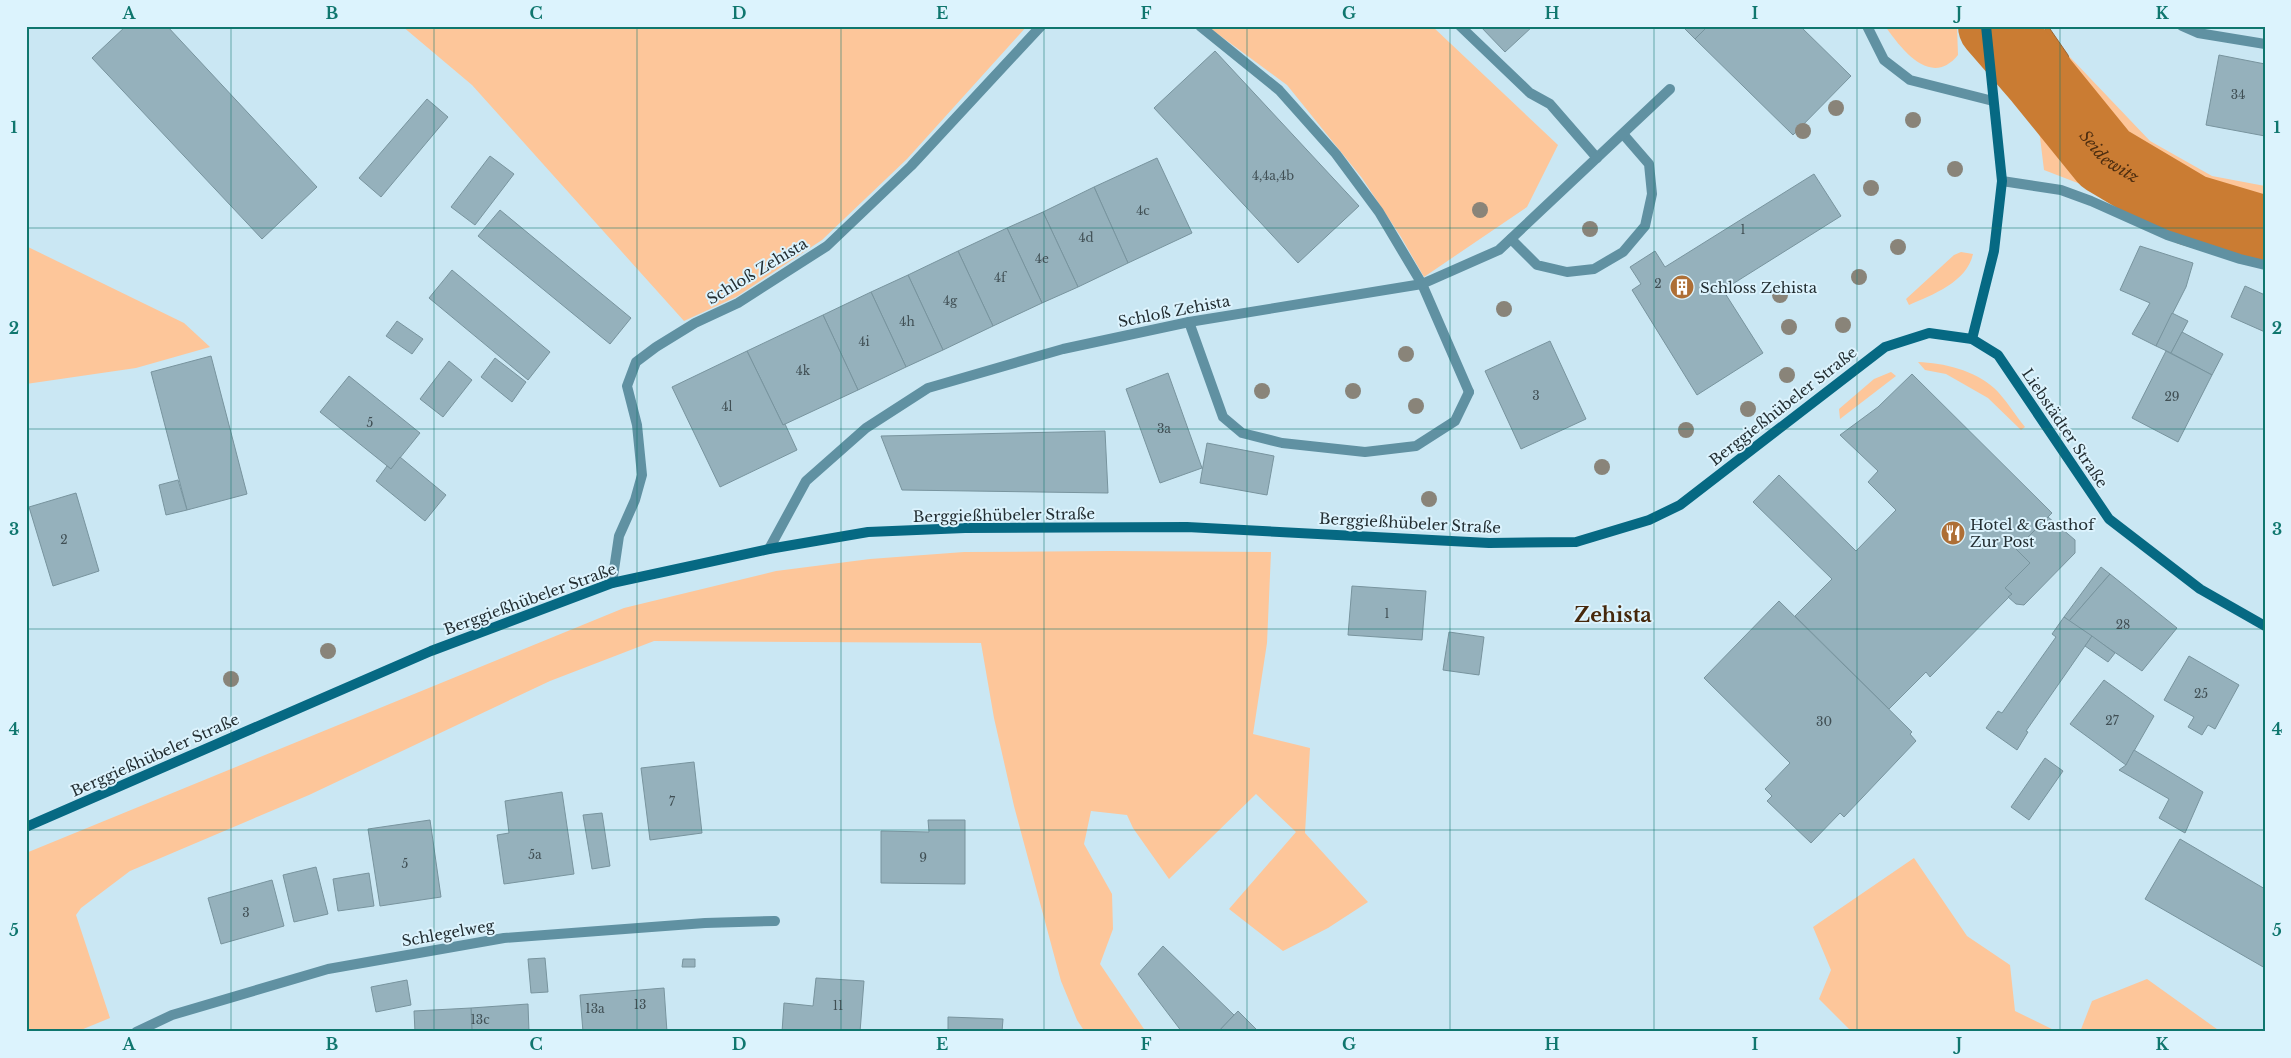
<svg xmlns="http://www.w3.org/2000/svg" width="2291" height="1058" font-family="'Libre Baskerville',serif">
  <rect width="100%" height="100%" fill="#cae7f3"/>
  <g fill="#fdc69a">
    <polygon points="402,26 1027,26 907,159 822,240 736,297 684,321 472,85"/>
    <polygon points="1207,26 1432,26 1558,145 1527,207 1424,277 1401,237 1362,178 1287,85"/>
    <path d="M1885 26H1957L1958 55C1931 88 1902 50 1885 26Z"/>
    <polygon points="2068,55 2150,141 2212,176 2265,186 2265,219 2195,201 2119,142 2081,103"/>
    <polygon points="2038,121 2053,141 2114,197 2044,170"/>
    <polygon points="26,246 184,323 210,347 136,368 26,384"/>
    <path d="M1961 252 1973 254C1967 282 1932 295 1909 305L1906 299 1954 255Z"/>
    <path d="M1918 362C1944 363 1974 370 1994 388 2005 398 2015 415 2025 427L2021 430 1988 398 1946 374 1925 370Z"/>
    <polygon points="1891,372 1896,376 1840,419 1839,409 1874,379"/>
    <polygon points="1109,551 1271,552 1267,643 1253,734 1310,748 1305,833 1368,902 1328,928 1283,951 1229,909 1296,832 1256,794 1169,879 1133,828 1127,815 1091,811 1084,844 1112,894 1113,929 1100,964 1146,1032 1085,1032 1077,1020 1061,981 1014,806 994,718 981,643 654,641 550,681 309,795 130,871 81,908 76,915 110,1018 76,1032 26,1032 26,853 624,608 776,571 870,559 964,552"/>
    <polygon points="1914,858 1967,936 2010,965 2015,1011 2058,1032 1852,1032 1819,999 1831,970 1813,927"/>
    <polygon points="2147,979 2221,1032 2080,1032 2092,1001"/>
  </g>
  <polygon fill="#ca7c33" stroke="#986533" points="2045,26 2048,26 2068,55 2081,103 2119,142 2195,201 2265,219 2265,240 2166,216 2086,161 2037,111"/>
  <polygon fill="#cae7f3" points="2042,26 2045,26 2037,115 2035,110"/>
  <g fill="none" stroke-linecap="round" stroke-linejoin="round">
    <path stroke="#ca7c33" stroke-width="72" id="s1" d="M1994 26 2040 79 2105 159 2191 210 2265 232"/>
  </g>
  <g fill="#95b1bc" stroke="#78949e">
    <polygon points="126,26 167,26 317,187 262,239 92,58"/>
    <polygon points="1480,26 1533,26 1505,52"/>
    <polygon points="1682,26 1708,26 1695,39"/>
    <polygon points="1708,26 1800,26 1851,76 1793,135 1695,39"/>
    <polygon points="1215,51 1359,206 1298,263 1154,108"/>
    <polygon points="2219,55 2265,64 2265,136 2206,125"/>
    <polygon points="427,99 448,117 381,197 359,178"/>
    <polygon points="490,156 514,174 475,225 451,207"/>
    <polygon points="1157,158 1192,233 1128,263 1094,187"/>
    <polygon points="1814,174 1841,216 1723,290 1763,353 1697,395 1632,290 1641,284 1630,267 1655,251 1665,267"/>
    <polygon points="1094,187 1128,263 1078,287 1043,212"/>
    <polygon points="500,210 631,318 610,344 478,236"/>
    <polygon points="1043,212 1078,287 1042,303 1007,228"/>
    <polygon points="1007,228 1042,303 993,326 958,251"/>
    <polygon points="2140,246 2193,263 2186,287 2156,346 2132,334 2150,303 2120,290"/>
    <polygon points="958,251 993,326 943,350 908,275"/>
    <polygon points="452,270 550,352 528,380 429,298"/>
    <polygon points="908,275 943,350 906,367 871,292"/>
    <polygon points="2245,286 2265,295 2265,332 2231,317"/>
    <polygon points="871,292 906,367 858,390 823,315"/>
    <polygon points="2172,313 2188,321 2171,353 2156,346"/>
    <polygon points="823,315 858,390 783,425 747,351"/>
    <polygon points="397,321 423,339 412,354 386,336"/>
    <polygon points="2182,332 2223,354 2212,375 2171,353"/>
    <polygon points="1550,341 1586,419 1521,449 1485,371"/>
    <polygon points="747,351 783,425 785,424 797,450 720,487 672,387"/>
    <polygon points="2166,351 2212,375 2178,442 2132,418"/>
    <polygon points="211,356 247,494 187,510 151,372"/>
    <polygon points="495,358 526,382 512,402 481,377"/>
    <polygon points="449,361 472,380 443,417 420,399"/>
    <polygon points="1168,373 1202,468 1160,483 1126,389"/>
    <polygon points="1912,374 2052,513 2016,549 2030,563 2005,588 2012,594 1930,677 1926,672 1889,709 1795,616 1832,579 1753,502 1779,475 1856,551 1896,510 1868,482 1878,471 1840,435 1878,407"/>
    <polygon points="349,376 420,433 391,469 320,412"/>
    <polygon points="1105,431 1108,493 902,490 881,436"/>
    <polygon points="1207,443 1274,456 1267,495 1200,483"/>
    <polygon points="400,457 446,495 425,521 376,481 387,466 391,469"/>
    <polygon points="178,480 187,510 166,515 159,485"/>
    <polygon points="76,493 99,571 53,586 29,507"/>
    <polygon points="2048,517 2075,540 2075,553 2024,605 2016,604 2008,597 2012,594 2005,588 2030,563 2016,549"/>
    <polygon points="2101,567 2110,574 2069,621 2064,617"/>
    <polygon points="2110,574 2177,628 2142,671 2069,621"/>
    <polygon points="1352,586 1426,591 1422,640 1348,635"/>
    <polygon points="1779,601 1912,732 1910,734 1916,741 1844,817 1840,813 1811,843 1767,801 1772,796 1765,789 1790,763 1704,678"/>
    <polygon points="2064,617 2092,636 2026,731 2028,732 2017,750 1986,728 1998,711 2002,713 2056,637 2052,634"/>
    <polygon points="1449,632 1484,637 1479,675 1443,670"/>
    <polygon points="2092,636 2115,653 2108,662 2085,646"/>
    <polygon points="2189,656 2239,685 2215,729 2208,725 2202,735 2188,727 2194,717 2164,700"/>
    <polygon points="2104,680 2154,716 2126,765 2070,724"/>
    <polygon points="2134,750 2203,792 2185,833 2159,818 2169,799 2119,770 2126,765"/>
    <polygon points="2045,758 2063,771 2029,820 2011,807"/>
    <polygon points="694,762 702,833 650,840 641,768"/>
    <polygon points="562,792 574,874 504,884 497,835 509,833 505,801"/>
    <polygon points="602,813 610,866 592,869 583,815"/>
    <polygon points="430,820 441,897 380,906 368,829"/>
    <polygon points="928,820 965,820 965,884 881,883 881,831 929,832"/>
    <polygon points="2180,839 2265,889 2265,968 2145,899"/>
    <polygon points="316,867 328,914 294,922 283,875"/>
    <polygon points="369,873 374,906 338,911 333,879"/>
    <polygon points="272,880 284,926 221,944 208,898"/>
    <polygon points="1163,946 1234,1015 1218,1032 1182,1032 1138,974"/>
    <polygon points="545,958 548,992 531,993 528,959"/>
    <polygon points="683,959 695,959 695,967 682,967"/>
    <polygon points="816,978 864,981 860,1032 782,1032 784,1003 813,1006"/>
    <polygon points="407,980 411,1005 376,1012 371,987"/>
    <polygon points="664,988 667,1032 583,1032 580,995"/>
    <polygon points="528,1004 529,1032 472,1032 471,1008"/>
    <polygon points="471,1008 472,1032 415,1032 414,1011"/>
    <polygon points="1238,1011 1259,1032 1218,1032"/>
    <polygon points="948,1017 1003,1019 1002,1032 948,1032"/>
  </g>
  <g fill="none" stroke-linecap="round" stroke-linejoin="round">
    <g stroke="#6091a2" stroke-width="10">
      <polyline points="2182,26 2198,33 2265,44"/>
      <polyline points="1511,239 1537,265 1567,272 1594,269 1623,252 1645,226 1652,194 1649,164 1623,134"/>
      <polyline points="1189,322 1223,417 1242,433 1282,443 1365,452 1416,446 1455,421 1469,392"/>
    </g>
    <g stroke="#6091a2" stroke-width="10">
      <polyline points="1200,26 1279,90 1336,154 1379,212 1422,284 1469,392"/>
      <polyline points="1460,26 1530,93 1550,104 1597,158"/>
      <polyline points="1867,26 1884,60 1910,80 1993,101"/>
      <polyline points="2002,181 2061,190 2091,201 2167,235 2240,259 2265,265"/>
      <polyline points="769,549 806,481 866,428 928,388 1063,349 1189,322 1422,284 1499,250 1670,89"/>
      <polyline points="612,583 619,536 635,500 642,475 637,425 627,386 636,362 656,347 695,323 738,303 827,246 911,166 1041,26"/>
      <polyline points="136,1032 172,1015 328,969 504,938 705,923 775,921"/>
    </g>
    <g stroke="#066983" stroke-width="10">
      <polyline points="1972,339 1994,251 2002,181 1986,26"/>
      <polyline points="26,827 431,651 612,583 769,549 868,532 965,528 1187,527 1489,543 1576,542 1649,520 1680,505 1885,347 1929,333 1972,339 1998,355 2109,519 2200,589 2265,626"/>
    </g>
  </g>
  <g fill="#898479">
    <circle cx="1836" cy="108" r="8"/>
    <circle cx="1913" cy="120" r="8"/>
    <circle cx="1803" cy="131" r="8"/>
    <circle cx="1955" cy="169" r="8"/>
    <circle cx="1871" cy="188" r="8"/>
    <circle cx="1480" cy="210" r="8"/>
    <circle cx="1590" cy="229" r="8"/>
    <circle cx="1898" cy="247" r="8"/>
    <circle cx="1859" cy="277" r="8"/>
    <circle cx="1780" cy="295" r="8"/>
    <circle cx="1504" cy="309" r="8"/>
    <circle cx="1843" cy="325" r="8"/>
    <circle cx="1789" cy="327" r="8"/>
    <circle cx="1406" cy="354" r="8"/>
    <circle cx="1787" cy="375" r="8"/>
    <circle cx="1262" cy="391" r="8"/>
    <circle cx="1353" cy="391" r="8"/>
    <circle cx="1416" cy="406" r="8"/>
    <circle cx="1748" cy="409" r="8"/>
    <circle cx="1686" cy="430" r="8"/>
    <circle cx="1602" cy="467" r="8"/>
    <circle cx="1429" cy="499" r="8"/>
    <circle cx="328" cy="651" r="8"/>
    <circle cx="231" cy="679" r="8"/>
  </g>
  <path fill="none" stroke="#0f766e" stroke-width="1" stroke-opacity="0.55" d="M231 26V1032M434 26V1032M637 26V1032M841 26V1032M1044 26V1032M1247 26V1032M1450 26V1032M1654 26V1032M1857 26V1032M2060 26V1032M26 228H2265M26 429H2265M26 629H2265M26 830H2265"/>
  <defs>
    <symbol id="building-disc" viewBox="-11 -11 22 22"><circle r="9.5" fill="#ae6f36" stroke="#dcf3fd"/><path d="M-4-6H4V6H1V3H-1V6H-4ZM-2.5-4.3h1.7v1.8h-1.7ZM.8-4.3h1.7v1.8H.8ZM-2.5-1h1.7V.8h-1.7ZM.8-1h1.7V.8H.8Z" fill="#fff"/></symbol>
    <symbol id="restaurant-disc" viewBox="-11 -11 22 22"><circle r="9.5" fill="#ae6f36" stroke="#dcf3fd"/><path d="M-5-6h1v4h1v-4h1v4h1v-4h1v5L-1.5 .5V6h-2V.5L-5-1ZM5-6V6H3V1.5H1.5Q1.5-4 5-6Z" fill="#fff"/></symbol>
  </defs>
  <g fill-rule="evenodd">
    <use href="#building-disc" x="1668" y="273" width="28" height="28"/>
    <use href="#restaurant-disc" x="1939" y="519" width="28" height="28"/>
  </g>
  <g text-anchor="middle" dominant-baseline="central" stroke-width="4" stroke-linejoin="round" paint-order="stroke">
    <g font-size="12" fill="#404f54">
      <text x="2238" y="94">34</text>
      <text x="1273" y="175">4,4a,4b</text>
      <text x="1143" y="210">4c</text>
      <text x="1743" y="229">1</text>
      <text x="1086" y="237">4d</text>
      <text x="1042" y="258">4e</text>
      <text x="1000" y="277">4f</text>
      <text x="1658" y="283">2</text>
      <text x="950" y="300">4g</text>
      <text x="907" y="321">4h</text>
      <text x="864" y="341">4i</text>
      <text x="803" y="370">4k</text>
      <text x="1536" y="395">3</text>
      <text x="2172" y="396">29</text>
      <text x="727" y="406">4l</text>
      <text x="370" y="422">5</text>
      <text x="1164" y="428">3a</text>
      <text x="64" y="539">2</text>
      <text x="1387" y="613">1</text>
      <text x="2123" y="624">28</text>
      <text x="2201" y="693">25</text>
      <text x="2112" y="720">27</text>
      <text x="1824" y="721">30</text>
      <text x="672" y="801">7</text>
      <text x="535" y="854">5a</text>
      <text x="923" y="857">9</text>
      <text x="405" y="863">5</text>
      <text x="246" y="912">3</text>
      <text x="640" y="1004">13</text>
      <text x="838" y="1005">11</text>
      <text x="595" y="1008">13a</text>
      <text x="480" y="1019">13c</text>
    </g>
    <g font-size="15" fill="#232e32" stroke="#dcf3fd">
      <text transform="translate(757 271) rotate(-31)">Schloß Zehista</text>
      <text transform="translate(1174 311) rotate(-11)">Schloß Zehista</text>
      <text transform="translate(1783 406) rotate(-38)">Berggießhübeler Straße</text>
      <text transform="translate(2065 428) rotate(56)">Liebstädter Straße</text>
      <text transform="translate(1004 515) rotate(-1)">Berggießhübeler Straße</text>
      <text transform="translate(1410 523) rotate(3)">Berggießhübeler Straße</text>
      <text transform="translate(530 599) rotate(-20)">Berggießhübeler Straße</text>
      <text transform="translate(155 755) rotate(-24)">Berggießhübeler Straße</text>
      <text transform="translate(448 933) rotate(-10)">Schlegelweg</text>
    </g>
    <g font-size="15" fill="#232e32" stroke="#dcf3fd" text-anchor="start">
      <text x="1700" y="287">Schloss Zehista</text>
      <text x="1970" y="524">Hotel &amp; Gasthof<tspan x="1970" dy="17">Zur Post</tspan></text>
    </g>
    <g font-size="16" font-style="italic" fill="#4e2e10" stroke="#dcf3fd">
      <text stroke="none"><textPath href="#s1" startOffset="175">Seidewitz</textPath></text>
    </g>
    <g font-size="20" font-weight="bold" fill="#46280c" stroke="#dcf3fd">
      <text x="1613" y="615">Zehista</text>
    </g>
  </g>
  <rect width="2291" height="1058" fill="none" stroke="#dcf3fd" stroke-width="55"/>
  <rect x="28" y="28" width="2236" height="1002" fill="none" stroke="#0f766e" stroke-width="2"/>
  <g font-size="16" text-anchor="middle" font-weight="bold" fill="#0f766e">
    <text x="129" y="19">A</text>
    <text x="332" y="19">B</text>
    <text x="536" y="19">C</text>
    <text x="739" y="19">D</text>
    <text x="942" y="19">E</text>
    <text x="1146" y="19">F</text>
    <text x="1349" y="19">G</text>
    <text x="1552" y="19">H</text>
    <text x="1755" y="19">I</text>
    <text x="1959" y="19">J</text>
    <text x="2162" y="19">K</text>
    <text x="14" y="133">1</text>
    <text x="2277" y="133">1</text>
    <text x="14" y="334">2</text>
    <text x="2277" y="334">2</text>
    <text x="14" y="535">3</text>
    <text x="2277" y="535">3</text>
    <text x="14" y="735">4</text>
    <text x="2277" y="735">4</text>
    <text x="14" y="936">5</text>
    <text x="2277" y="936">5</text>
    <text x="129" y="1050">A</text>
    <text x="332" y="1050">B</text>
    <text x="536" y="1050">C</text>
    <text x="739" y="1050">D</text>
    <text x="942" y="1050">E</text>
    <text x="1146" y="1050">F</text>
    <text x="1349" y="1050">G</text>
    <text x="1552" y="1050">H</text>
    <text x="1755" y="1050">I</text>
    <text x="1959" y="1050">J</text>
    <text x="2162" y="1050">K</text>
  </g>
</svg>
